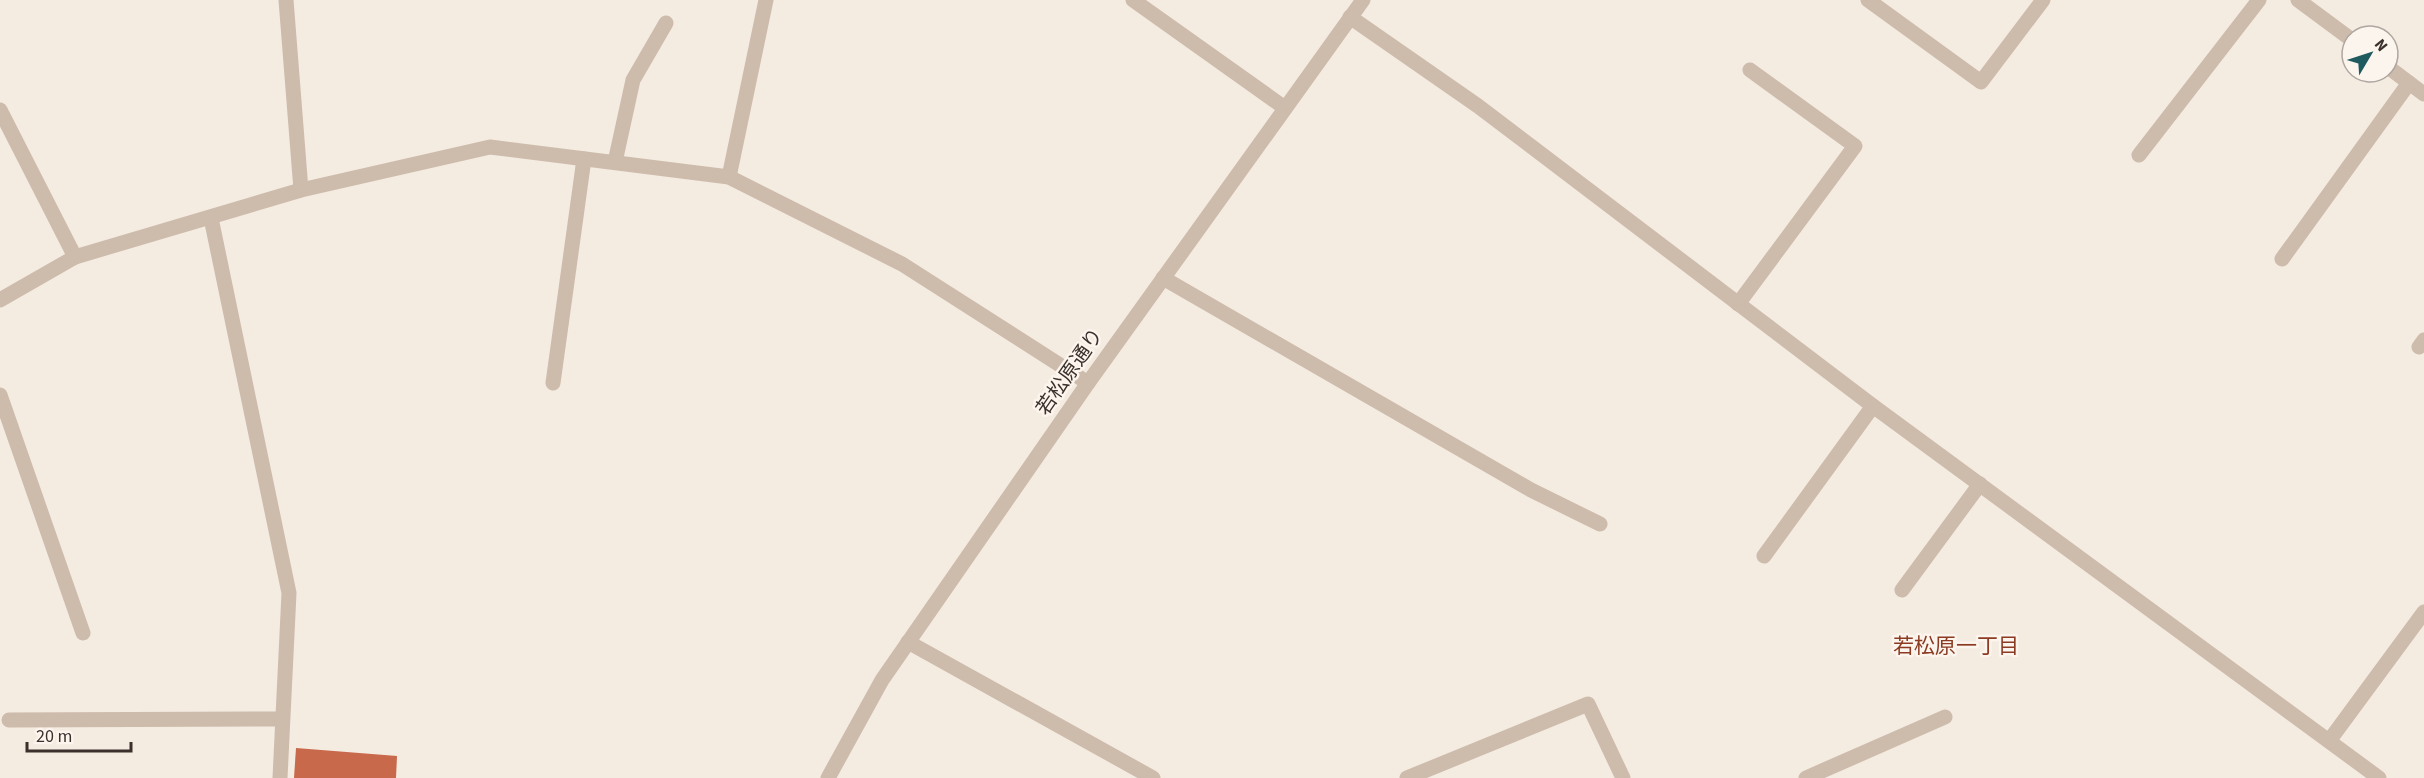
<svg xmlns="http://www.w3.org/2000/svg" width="2424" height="778" font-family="'Source Sans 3','Noto Sans JP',sans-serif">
  <rect width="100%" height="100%" fill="#f4ebe1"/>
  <polygon fill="#c8694b" points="296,748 397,756 396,778 294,778"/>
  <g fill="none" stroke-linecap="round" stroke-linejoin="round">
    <g stroke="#cdbbac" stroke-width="15">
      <polyline points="286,0 301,190"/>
      <polyline points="1133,0 1285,108"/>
      <polyline points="1868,0 1981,82 2043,0"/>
      <polyline points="2298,0 2352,40"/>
      <polyline points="1350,17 1478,106 1873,406 2379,778"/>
      <polyline points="2388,67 2424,94"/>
      <polyline points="0,110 75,257"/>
      <polyline points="2139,155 2259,0"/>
      <polyline points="615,162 633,80 666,23"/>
      <polyline points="729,177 766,0"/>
      <polyline points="211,218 289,593 280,778"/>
      <polyline points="2282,259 2409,83"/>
      <polyline points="1163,278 1531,490 1600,524"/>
      <polyline points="0,300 75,257 301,190 490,147 729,177 902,264 1088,383"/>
      <polyline points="1738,304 1855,146 1750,70"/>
      <polyline points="2419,347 2424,340"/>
      <polyline points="553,383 584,159"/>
      <polyline points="0,395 83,633"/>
      <polyline points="1764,556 1873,406"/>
      <polyline points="1902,590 1980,484"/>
      <polyline points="908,642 1153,778"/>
      <polyline points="9,720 281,719"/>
      <polyline points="2329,741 2424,612"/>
      <polyline points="828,778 882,680 1088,383 1363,0"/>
      <polyline points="1407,778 1588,704 1623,778"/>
      <polyline points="1806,778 1945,717"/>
    </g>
  </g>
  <g text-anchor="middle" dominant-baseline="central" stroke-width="5" stroke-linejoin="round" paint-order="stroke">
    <g font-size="20" fill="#3b302b" stroke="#fbf5ee">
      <text transform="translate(1070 372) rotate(-55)">若松原通り</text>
    </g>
    <g font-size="21" fill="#8c3b22" stroke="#fbf5ee">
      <text x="1956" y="646">若松原一丁目</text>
    </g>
  </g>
  <g transform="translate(2370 54) rotate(51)"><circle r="28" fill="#fbf5ee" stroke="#aea6a0" stroke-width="1.5"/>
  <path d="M0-4.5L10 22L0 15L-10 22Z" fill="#1f5a5e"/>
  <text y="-9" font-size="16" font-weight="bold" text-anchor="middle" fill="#3b302b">N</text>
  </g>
  <path d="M27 742v9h104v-9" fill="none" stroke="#3b302b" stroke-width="3"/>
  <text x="36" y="742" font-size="18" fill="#3b302b" stroke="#fbf5ee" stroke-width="4.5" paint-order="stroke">20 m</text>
</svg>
